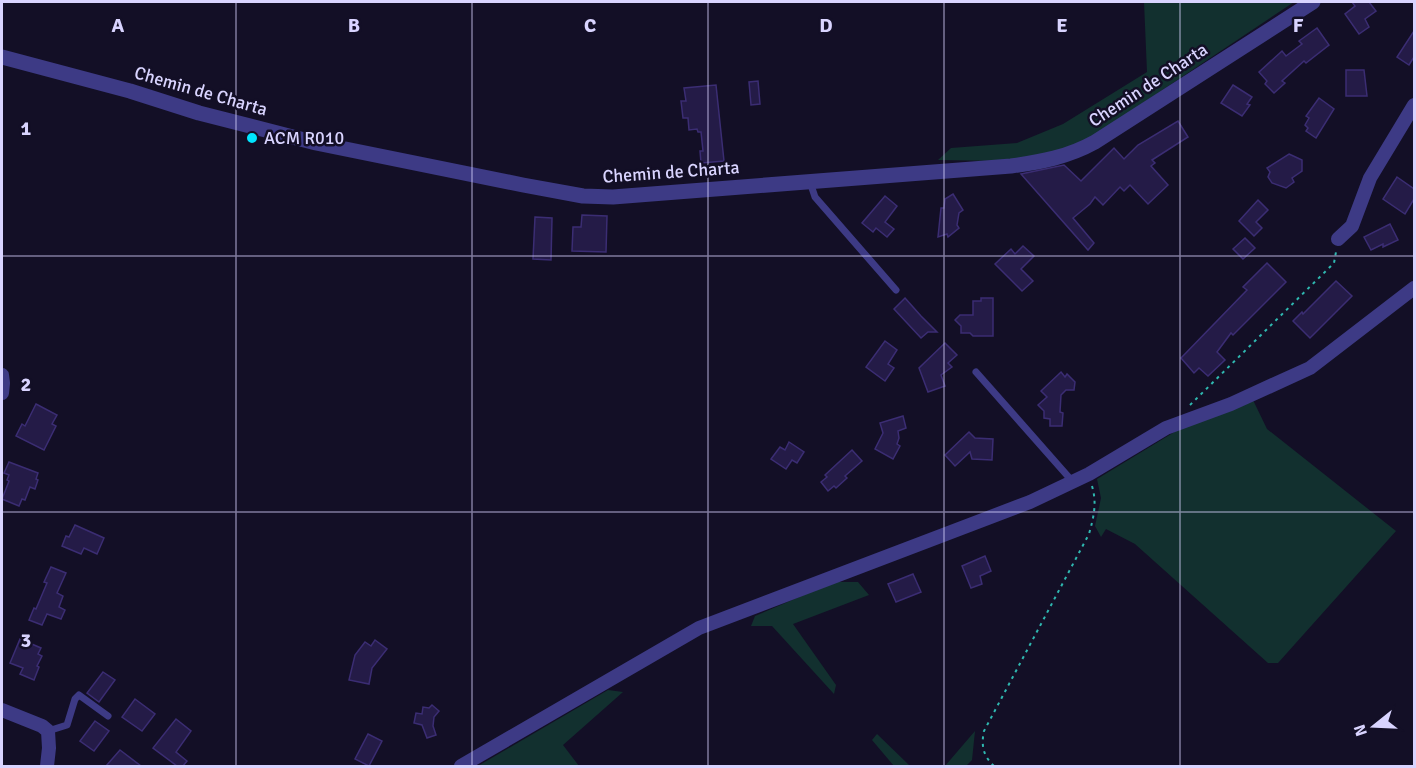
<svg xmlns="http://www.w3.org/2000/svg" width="1416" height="768" font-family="Signika,sans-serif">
  <rect width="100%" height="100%" fill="#130f26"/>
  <g fill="#12302f">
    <polygon points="1144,2 1294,2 1083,143 1041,157 1001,161 938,160 951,148 1017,143 1063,124 1147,72"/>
    <polygon points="1253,400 1267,429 1396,531 1278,663 1268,663 1135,544 1106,529 1101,537 1095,526 1101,498 1097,479 1181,428"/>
    <polygon points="834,582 858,582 869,595 793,624 836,685 834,694 772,626 751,626 755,616"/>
    <polygon points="608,690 623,692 563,745 579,766 478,766"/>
    <polygon points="975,731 972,760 966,766 945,766"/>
    <polygon points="877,734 910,766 894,766 872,740"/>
  </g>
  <g fill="#241b47" stroke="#3b2d73" stroke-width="1.5">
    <polygon points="1352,2 1369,2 1376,11 1365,19 1369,27 1359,34 1345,14 1355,6"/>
    <polygon points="1317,28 1329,45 1306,63 1304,61 1282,81 1285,83 1274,93 1265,84 1267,81 1259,72 1282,51 1286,56 1302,44 1299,41"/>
    <polygon points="1414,31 1414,57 1409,65 1397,57"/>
    <polygon points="1346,70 1364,70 1367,96 1346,96"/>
    <polygon points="758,81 760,104 751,105 749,82"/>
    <polygon points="716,85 724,161 701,163 700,151 703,151 701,132 698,132 697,129 689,130 688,118 683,118 681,101 686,101 684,88"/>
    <polygon points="1233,85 1252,97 1247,104 1250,105 1242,116 1221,103"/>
    <polygon points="1319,98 1334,109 1316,138 1306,131 1308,128 1305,125 1309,118 1306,116"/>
    <polygon points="1178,121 1188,137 1152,160 1155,163 1151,166 1168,185 1148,204 1130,185 1124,191 1120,187 1103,205 1095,197 1090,204 1073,218 1094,243 1088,250 1021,174 1064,165 1081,181 1114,148 1124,159 1138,145"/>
    <polygon points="1289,154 1302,160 1302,171 1292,178 1294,182 1286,188 1272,183 1268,177 1270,172 1267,168"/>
    <polygon points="1397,177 1414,189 1414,199 1405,214 1383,199"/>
    <polygon points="953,194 963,210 959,213 957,225 959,228 948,237 947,234 938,237 941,208 944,208 945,199"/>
    <polygon points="885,196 897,206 885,222 894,229 887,237 876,228 873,232 862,223"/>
    <polygon points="1258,200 1268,210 1256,222 1262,228 1254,236 1239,221"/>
    <polygon points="582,215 607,216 606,252 572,251 573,227 581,227"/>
    <polygon points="535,217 552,218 551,260 533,259"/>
    <polygon points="1390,224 1398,240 1383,247 1383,244 1371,250 1364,237"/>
    <polygon points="1245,238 1255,248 1243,259 1233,249"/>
    <polygon points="1023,246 1034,256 1021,269 1033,281 1022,291 995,264 1011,249 1015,254"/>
    <polygon points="1267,263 1286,282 1233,335 1231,333 1217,352 1225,360 1208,376 1199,368 1194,373 1181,358 1247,290 1243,287"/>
    <polygon points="1336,281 1352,296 1310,338 1293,321 1302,312 1303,314"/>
    <polygon points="905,298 921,316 937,332 928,332 921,338 894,309"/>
    <polygon points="981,298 993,298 993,336 973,336 970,333 961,333 961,326 955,320 960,315 973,315 973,301 981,301"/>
    <polygon points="885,341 897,350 888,364 894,368 885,381 866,367"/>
    <polygon points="945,343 957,355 948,363 952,367 941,375 945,386 928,392 919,368"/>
    <polygon points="1061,372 1065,377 1067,374 1075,382 1074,390 1066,390 1061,395 1060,412 1063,413 1062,426 1050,426 1050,419 1044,418 1044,411 1038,405 1047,397 1041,391"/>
    <polygon points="36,404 57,415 52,424 56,426 44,450 16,436 22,424 25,426"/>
    <polygon points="903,416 906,428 898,431 899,438 897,444 900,446 893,459 875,449 883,433 880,423"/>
    <polygon points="969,432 975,438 993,439 992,460 972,459 970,452 955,466 945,455"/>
    <polygon points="789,442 804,452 797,463 792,460 786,469 771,459 780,447 785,450"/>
    <polygon points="852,450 862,461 845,476 847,478 836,488 834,486 828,491 821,482 827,477 825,475"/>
    <polygon points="9,462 38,473 36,479 38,480 35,489 30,487 25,500 22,499 19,506 2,499 9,481 7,480 9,475 4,473"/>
    <polygon points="75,525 104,538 97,554 84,548 81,554 62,546 66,536 69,537"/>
    <polygon points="985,556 991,571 980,576 982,584 971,588 962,566"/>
    <polygon points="51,567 66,573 57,593 63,596 59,607 65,610 61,619 47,614 42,625 29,620 34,608 36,609 47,583 44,582"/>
    <polygon points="913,574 921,592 896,602 888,584"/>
    <polygon points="20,639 41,648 38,654 42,656 37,666 39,667 34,680 20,674 23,668 10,663"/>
    <polygon points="375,640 387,649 372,668 369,684 349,680 355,655 365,642 371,646"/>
    <polygon points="103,672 115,680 99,702 87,693"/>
    <polygon points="135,699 155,714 142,731 122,717"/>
    <polygon points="432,705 439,711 434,717 433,726 436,735 427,738 422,725 414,723 416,713 422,714 423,707 429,708"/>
    <polygon points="176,719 191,731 176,752 187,761 183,766 177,766 153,748"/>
    <polygon points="95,721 109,731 94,751 80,741"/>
    <polygon points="368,734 382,741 369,766 355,759"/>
    <polygon points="120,750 141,766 106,766"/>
  </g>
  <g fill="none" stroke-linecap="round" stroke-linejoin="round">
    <g stroke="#2fb8b0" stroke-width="2" stroke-dasharray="3 4.5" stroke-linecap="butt">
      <polyline points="1190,405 1334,263 1336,252"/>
      <path d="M994 766C983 756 981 745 984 731L1089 534C1094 516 1097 503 1092 486"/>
    </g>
    <g stroke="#3d3a85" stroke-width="7">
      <polyline points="810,182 815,197 896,290"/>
      <polyline points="976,372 1073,482"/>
      <polyline points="48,731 67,725 75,699 79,695 108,716"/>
    </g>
    <g stroke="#3d3a85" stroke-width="14">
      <polyline points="1338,239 1352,226 1370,178 1414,105"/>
      <polyline points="2,375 3,383 2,393"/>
      <polyline points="2,710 42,726 48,731 49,748 47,766"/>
      <polyline points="461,766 699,628 1030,502 1089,474 1166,428 1231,404 1310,368 1414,288"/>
    </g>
    <path stroke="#3d3a85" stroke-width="15" d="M2 57 130 91 199 113 316 143 523 185 583 196 613 197 1011 166C1041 162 1068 157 1095 142L1313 2"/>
  </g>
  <path fill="none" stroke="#d9d4ff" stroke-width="1.5" stroke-opacity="0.55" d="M236 2V766M472 2V766M708 2V766M944 2V766M1180 2V766M2 256H1414M2 512H1414"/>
  <circle fill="#00e5ff" stroke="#130f26" stroke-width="2" cx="252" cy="138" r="6"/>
  <g text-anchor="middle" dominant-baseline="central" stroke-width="5" stroke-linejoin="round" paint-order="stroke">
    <g font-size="18" fill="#d9d4ff" stroke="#130f26">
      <text transform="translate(1148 85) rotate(-33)">Chemin de Charta</text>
      <text transform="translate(201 91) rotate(16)">Chemin de Charta</text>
      <text transform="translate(671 172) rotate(-4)">Chemin de Charta</text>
    </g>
    <g font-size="18" fill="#d9d4ff" stroke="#130f26" text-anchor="start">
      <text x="264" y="138">ACM R010</text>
    </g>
  </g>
  <g font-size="20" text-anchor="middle" font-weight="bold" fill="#d9d4ff" stroke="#130f26" stroke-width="5" stroke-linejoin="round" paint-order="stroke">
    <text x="118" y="32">A</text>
    <text x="354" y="32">B</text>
    <text x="590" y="32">C</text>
    <text x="826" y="32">D</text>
    <text x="1062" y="32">E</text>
    <text x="1298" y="32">F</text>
    <text x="26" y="135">1</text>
    <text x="26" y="391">2</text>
    <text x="26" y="647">3</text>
  </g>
  <rect width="1416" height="768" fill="none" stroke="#d9d4ff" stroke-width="6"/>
  <g transform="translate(1374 726) rotate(252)" stroke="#130f26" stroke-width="4.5" paint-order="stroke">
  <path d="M0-4.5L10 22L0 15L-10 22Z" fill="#d9d4ff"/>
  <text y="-9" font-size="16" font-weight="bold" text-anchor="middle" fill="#d9d4ff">N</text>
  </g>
</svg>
